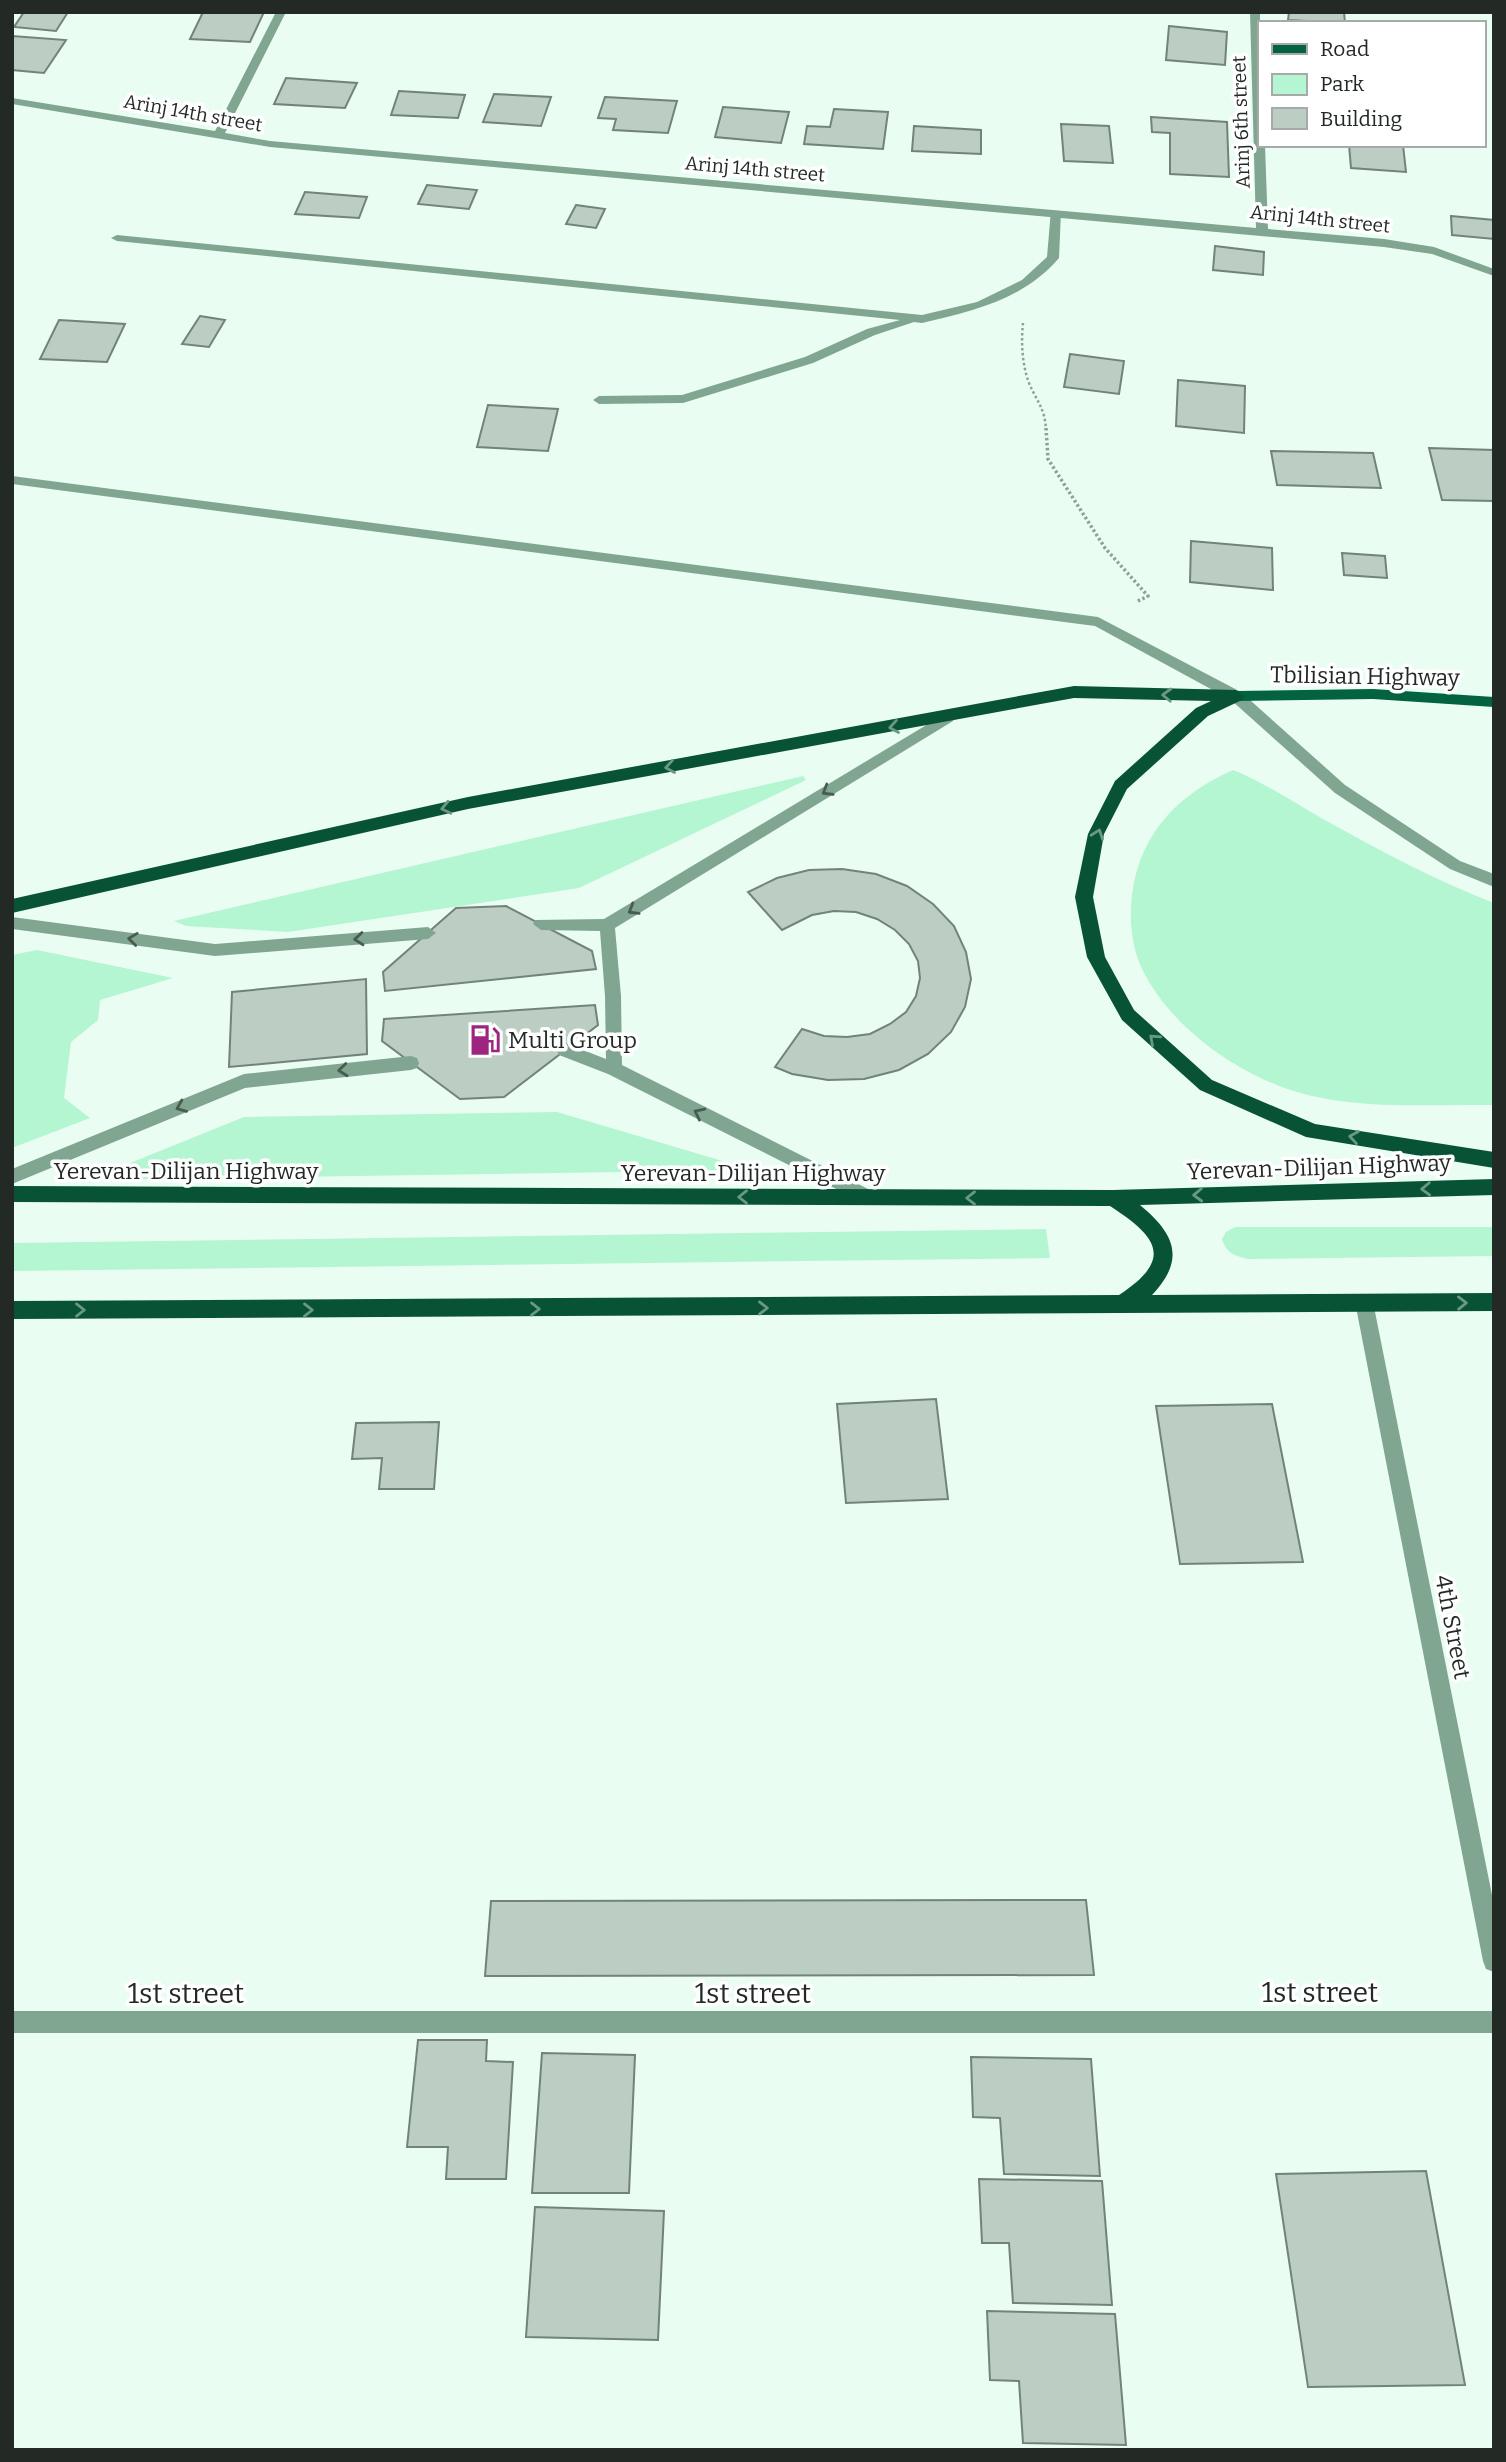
<svg xmlns="http://www.w3.org/2000/svg" width="1506" height="2462" font-family="Bitter,serif">
  <rect width="100%" height="100%" fill="#eafdf2"/>
  <g fill="#b4f5d2">
    <path d="M1233 770C1265 783 1293 802 1323 819 1379 850 1434 880 1494 903V1105C1423 1104 1344 1112 1277 1085 1224 1064 1168 1022 1142 969 1133 949 1130 928 1131 907 1135 839 1173 797 1233 770Z"/>
    <polygon points="803,776 806,780 579,888 288,932 186,926 174,921"/>
    <polygon points="37,950 173,978 100,1000 98,1020 71,1042 64,1098 90,1118 12,1148 12,955"/>
    <polygon points="557,1112 753,1170 88,1180 244,1117"/>
    <path d="M1235 1227H1494V1256L1248 1259C1235 1256 1226 1253 1222 1239L1226 1232Z"/>
    <polygon points="1046,1229 1050,1258 12,1271 12,1243"/>
  </g>
  <g fill="#bccdc3" stroke="#73837a" stroke-width="2">
    <polygon points="24,12 68,12 56,31 14,27"/>
    <polygon points="203,12 264,12 250,42 190,39"/>
    <polygon points="1289,12 1344,12 1345,23 1288,20"/>
    <polygon points="1169,26 1227,32 1225,65 1166,60"/>
    <polygon points="12,36 66,40 44,73 12,70"/>
    <polygon points="286,78 357,83 345,108 274,104"/>
    <polygon points="399,91 465,95 458,118 391,115"/>
    <polygon points="494,94 551,97 541,126 483,122"/>
    <polygon points="605,97 677,101 668,133 613,130 616,119 598,118"/>
    <polygon points="723,107 789,112 781,143 715,137"/>
    <polygon points="834,109 888,112 883,149 804,144 807,126 830,127"/>
    <polygon points="1151,117 1227,122 1229,177 1170,174 1170,133 1152,132"/>
    <polygon points="1061,124 1109,126 1113,163 1064,161"/>
    <polygon points="914,126 981,130 981,154 912,151"/>
    <polygon points="1349,145 1403,145 1406,172 1351,168"/>
    <polygon points="427,185 477,190 469,209 418,204"/>
    <polygon points="305,192 367,197 359,218 295,214"/>
    <polygon points="576,205 605,209 596,228 566,224"/>
    <polygon points="1451,216 1494,220 1494,239 1452,235"/>
    <polygon points="1215,246 1264,252 1263,275 1213,270"/>
    <polygon points="200,316 225,320 209,347 182,344"/>
    <polygon points="59,320 125,324 107,362 40,359"/>
    <polygon points="1070,354 1124,361 1119,394 1064,387"/>
    <polygon points="1178,380 1245,386 1244,433 1176,426"/>
    <polygon points="488,405 558,409 548,451 477,447"/>
    <polygon points="1429,448 1494,450 1494,501 1442,500"/>
    <polygon points="1271,451 1373,453 1381,488 1277,485"/>
    <polygon points="1191,541 1272,548 1273,590 1190,582"/>
    <polygon points="1342,553 1385,556 1387,578 1344,575"/>
    <polygon points="842,869 876,874 907,886 933,904 954,926 966,952 971,979 965,1007 951,1032 928,1054 899,1070 864,1079 828,1080 792,1074 775,1067 802,1029 824,1036 847,1037 870,1034 890,1024 906,1012 916,996 920,978 918,961 909,944 895,930 877,919 856,912 834,911 812,915 782,930 748,892 777,878 809,870"/>
    <polygon points="506,906 592,951 596,969 385,991 383,972 456,908"/>
    <polygon points="366,979 367,1054 229,1067 232,992"/>
    <polygon points="595,1005 598,1025 504,1097 460,1099 382,1041 384,1019"/>
    <polygon points="936,1399 948,1499 846,1503 837,1404"/>
    <polygon points="1272,1404 1303,1562 1180,1564 1156,1406"/>
    <polygon points="439,1422 434,1489 379,1489 382,1458 352,1459 356,1423"/>
    <polygon points="1086,1900 1094,1975 485,1976 491,1901"/>
    <polygon points="418,2040 487,2040 486,2061 513,2062 506,2179 446,2179 448,2147 407,2147"/>
    <polygon points="542,2053 635,2055 629,2193 532,2193"/>
    <polygon points="971,2057 1091,2059 1100,2176 1004,2174 1000,2118 973,2117"/>
    <polygon points="1426,2171 1465,2385 1308,2387 1276,2174"/>
    <polygon points="979,2179 1102,2181 1112,2305 1013,2303 1009,2243 982,2243"/>
    <polygon points="535,2207 664,2211 658,2340 526,2337"/>
    <polygon points="987,2311 1115,2314 1126,2445 1023,2443 1019,2381 990,2380"/>
  </g>
  <g fill="none" stroke-linecap="round" stroke-linejoin="round">
    <path stroke="#919f97" stroke-width="2.5" stroke-dasharray="2.5 2.5" stroke-linecap="butt" d="M1023 323C1021 343 1022 364 1029 383 1037 402 1045 408 1046 430"/>
    <polyline stroke="#919f97" stroke-width="3.5" stroke-dasharray="2.5 2.5" stroke-linecap="butt" points="1046,428 1048,459 1105,548 1148,596 1136,602"/>
    <g fill="#80a691" fill-rule="evenodd">
      <path d="M1051 210 1061 212 1059 258C1023 300 973 311 922 323L914 322 875 335 813 363 683 403 599 404 593 400 599 396 682 395 805 357 867 329 900 320 117 241 111 238 117 235 922 315 977 302 1022 280 1047 257Z"/>
      <polygon points="948,712 953,713 955,717 953,721 615,928 621,996 622,1065 876,1193 879,1198 876,1203 870,1205 864,1203 608,1074 559,1055 557,1050 559,1045 565,1043 606,1059 605,996 600,931 541,930 533,924 535,920 604,919"/>
      <polygon points="12,917 215,944 428,927 436,933 428,939 215,956 12,929"/>
      <polygon points="411,1056 417,1058 419,1063 417,1068 411,1070 245,1088 12,1184 12,1169 244,1074"/>
    </g>
    <g fill="#80a691" fill-rule="evenodd">
      <polygon points="276,12 286,12 225,133 270,141 1256,228 1250,12 1260,12 1259,145 1265,145 1268,229 1384,239 1434,247 1494,269 1494,276 1432,254 1384,247 270,147 12,104 12,98 215,131"/>
      <polygon points="12,476 1098,617 1241,692 1345,785 1460,861 1494,874 1494,887 1450,869 1335,793 1231,700 1095,626 12,484"/>
      <polygon points="1364,1294 1370,1296 1373,1302 1494,1905 1494,1972 1486,1969 1483,1961 1355,1302 1358,1296"/>
      <rect x="12" y="2011" width="1482" height="22"/>
    </g>
    <polygon fill="#03623f" fill-rule="evenodd" points="1373,689 1494,697 1494,707 1373,699 1236,701 1229,696 1236,691"/>
    <g fill="#085336" fill-rule="evenodd">
      <polygon points="1074,686 1236,690 1244,696 1242,700 1208,716 1127,789 1104,834 1093,897 1105,957 1134,1010 1212,1080 1315,1124 1494,1152 1494,1168 1306,1137 1200,1090 1122,1020 1087,957 1075,897 1088,834 1115,781 1196,708 1211,701 1074,698 468,809 12,913 12,899 468,797"/>
      <path d="M1494 1179V1195L1140 1205C1175 1234 1186 1259 1152 1295L1494 1293V1311L12 1319V1301L1119 1295C1174 1259 1158 1237 1110 1206L12 1202V1186L1113 1190Z"/>
    </g>
  </g>
  <defs><path id="oneway-chevron" d="M-2-3.5L2.5 0L-2 3.5" fill="none" stroke-width="1.6" stroke-linecap="round" stroke-linejoin="round" transform="scale(1.75)"/></defs>
  <g stroke="#6b9886">
    <use href="#oneway-chevron" transform="translate(1167 695) rotate(-178)"/>
    <use href="#oneway-chevron" transform="translate(894 727) rotate(170)"/>
    <use href="#oneway-chevron" transform="translate(670 767) rotate(170)"/>
    <use href="#oneway-chevron" transform="translate(446 808) rotate(167)"/>
    <use href="#oneway-chevron" transform="translate(1098 834) rotate(-70)"/>
    <use href="#oneway-chevron" transform="translate(1154 1039) rotate(-138)"/>
    <use href="#oneway-chevron" transform="translate(1354 1137) rotate(-171)"/>
    <use href="#oneway-chevron" transform="translate(1426 1189) rotate(178)"/>
    <use href="#oneway-chevron" transform="translate(1198 1195) rotate(178)"/>
    <use href="#oneway-chevron" transform="translate(743 1197) rotate(-180)"/>
    <use href="#oneway-chevron" transform="translate(971 1198) rotate(-180)"/>
    <use href="#oneway-chevron" transform="translate(1462 1303) rotate(-1)"/>
    <use href="#oneway-chevron" transform="translate(763 1308)"/>
    <use href="#oneway-chevron" transform="translate(535 1309)"/>
    <use href="#oneway-chevron" transform="translate(80 1310)"/>
    <use href="#oneway-chevron" transform="translate(308 1310)"/>
  </g>
  <g stroke="#485c51">
    <use href="#oneway-chevron" transform="translate(827 791) rotate(149)"/>
    <use href="#oneway-chevron" transform="translate(633 910) rotate(149)"/>
    <use href="#oneway-chevron" transform="translate(133 939) rotate(-173)"/>
    <use href="#oneway-chevron" transform="translate(359 939) rotate(175)"/>
    <use href="#oneway-chevron" transform="translate(343 1070) rotate(174)"/>
    <use href="#oneway-chevron" transform="translate(181 1107) rotate(158)"/>
    <use href="#oneway-chevron" transform="translate(699 1113) rotate(-154)"/>
  </g>
  <defs>
    <symbol id="fuel-bare" viewBox="-9 -9 18 18"><path d="M-5.5-6h7V0h2V4h1.3V-2.5L3-4.5l.8-.8L6-3V5H2.5V1h-1V6h-7ZM-4.2-4.7v3.2H.2V-4.7Z" fill="#9d257f" stroke="#fff" stroke-width="2.5" paint-order="stroke"/></symbol>
  </defs>
  <g fill-rule="evenodd">
    <use href="#fuel-bare" x="463" y="1018" width="44" height="44"/>
  </g>
  <g text-anchor="middle" dominant-baseline="central" stroke-width="7" stroke-linejoin="round" paint-order="stroke">
    <g font-size="19" fill="#232a26" stroke="#fff">
      <text transform="translate(193 113) rotate(10)">Arinj 14th street</text>
      <text transform="translate(1241 122) rotate(-92)">Arinj 6th street</text>
      <text transform="translate(755 169) rotate(5)">Arinj 14th street</text>
      <text transform="translate(1320 219) rotate(6)">Arinj 14th street</text>
    </g>
    <g font-size="23" fill="#232a26" stroke="#fff">
      <text transform="translate(1365 676) rotate(1)">Tbilisian Highway</text>
      <text transform="translate(1319 1167) rotate(-2)">Yerevan-Dilijan Highway</text>
      <text x="186" y="1171">Yerevan-Dilijan Highway</text>
      <text x="753" y="1173">Yerevan-Dilijan Highway</text>
      <text transform="translate(1453 1627) rotate(79)">4th Street</text>
    </g>
    <g font-size="23" fill="#232a26" stroke="#fff" text-anchor="start">
      <text x="508" y="1040">Multi Group</text>
    </g>
    <g font-size="28" fill="#232a26" stroke="#fff">
      <text x="1320" y="1992">1st street</text>
      <text x="186" y="1993">1st street</text>
      <text x="753" y="1993">1st street</text>
    </g>
  </g>
  <rect width="1506" height="2462" fill="none" stroke="#232a26" stroke-width="28"/>
  <rect x="1258" y="21" width="228" height="126" fill="#ffffff" stroke="#a7aaa8" stroke-width="2"/>
  <rect x="1272" y="44" width="35" height="10" fill="#03623f" stroke="#a7aaa8" stroke-width="2"/>
  <text x="1320" y="56" font-size="21" fill="#232a26">Road</text>
  <rect x="1272" y="74" width="35" height="21" fill="#b4f5d2" stroke="#a7aaa8" stroke-width="2"/>
  <text x="1320" y="91" font-size="21" fill="#232a26">Park</text>
  <rect x="1272" y="108" width="35" height="21" fill="#bccdc3" stroke="#a7aaa8" stroke-width="2"/>
  <text x="1320" y="126" font-size="21" fill="#232a26">Building</text>
</svg>
